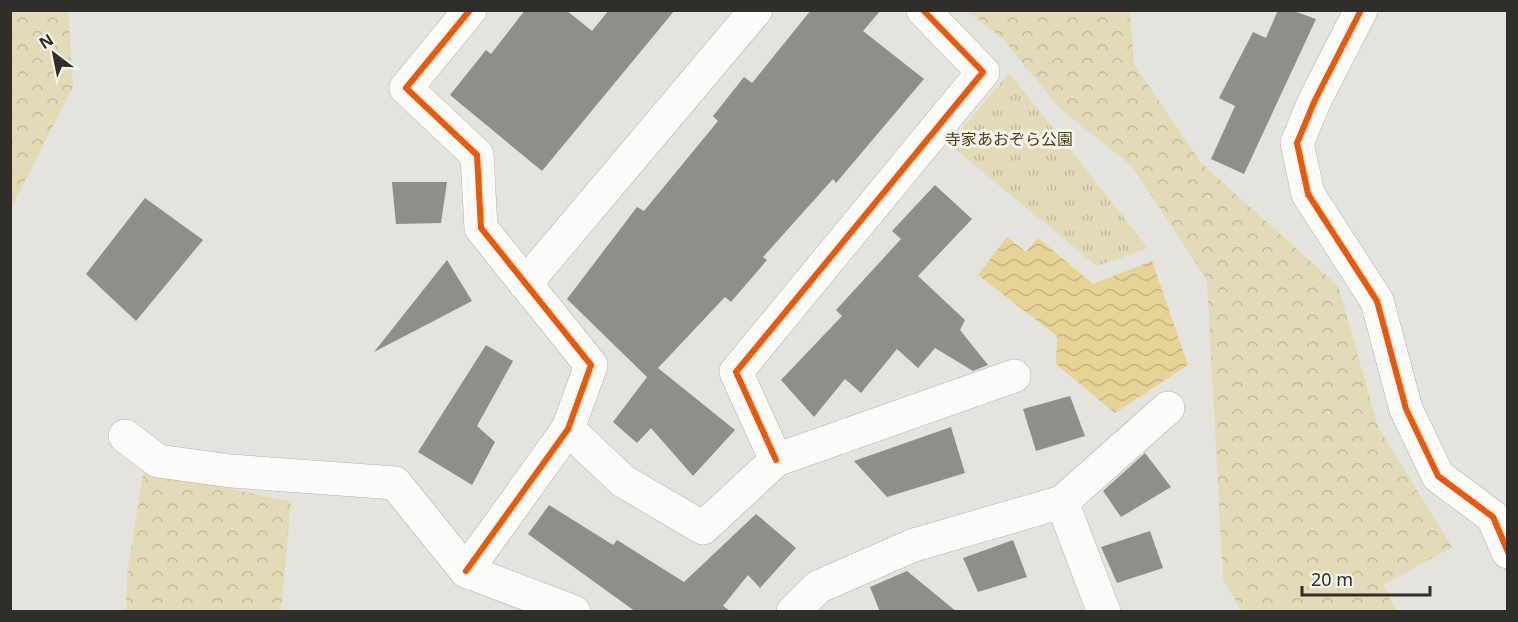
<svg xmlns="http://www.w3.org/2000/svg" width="1518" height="622" font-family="'Noto Sans','Noto Sans JP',sans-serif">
  <defs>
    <pattern id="grass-tufts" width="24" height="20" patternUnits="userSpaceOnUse" patternTransform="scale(1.5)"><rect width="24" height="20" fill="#e3dab7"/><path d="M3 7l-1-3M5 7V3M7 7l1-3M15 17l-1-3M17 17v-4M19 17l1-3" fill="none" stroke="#c3bb9e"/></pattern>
    <pattern id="forest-crowns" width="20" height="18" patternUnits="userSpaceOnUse" patternTransform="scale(1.5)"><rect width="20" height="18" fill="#e3dab7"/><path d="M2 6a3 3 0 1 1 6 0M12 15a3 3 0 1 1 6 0" fill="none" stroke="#c3bb9e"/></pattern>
    <pattern id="water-waves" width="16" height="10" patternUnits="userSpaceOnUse" patternTransform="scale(1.5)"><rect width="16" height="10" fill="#e5d495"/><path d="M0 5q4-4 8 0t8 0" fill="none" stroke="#c5b681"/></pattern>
  </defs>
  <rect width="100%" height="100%" fill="#e4e3de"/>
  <polygon fill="url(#grass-tufts)" points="1009,73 1148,248 1097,266 949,144"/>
  <g fill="url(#forest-crowns)">
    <polygon points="11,10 68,11 73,87 11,208"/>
    <polygon points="967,11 1130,11 1134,64 1201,163 1338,286 1378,427 1452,547 1383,585 1396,611 1241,611 1223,579 1207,280 1131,165 1059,108 1004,40"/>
    <polygon points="144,469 291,502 281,611 126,612 127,575"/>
  </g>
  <polygon fill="url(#water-waves)" points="1007,237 1026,252 1038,238 1093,284 1152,261 1188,365 1115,413 1056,364 1057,336 978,275"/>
  <g fill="#8f8e8a">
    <polygon points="525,10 566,10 592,31 609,10 675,10 542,171 450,95 486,50 491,54"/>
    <polygon points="811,10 881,10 863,31 924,79 836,183 833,179 763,257 767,260 731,302 725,297 658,368 735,430 693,476 651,428 637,443 613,422 647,377 567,299 637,207 644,211 718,121 713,116 744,77 752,83"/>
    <polygon points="1278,10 1291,10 1316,19 1244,174 1211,159 1235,106 1219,98 1253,32 1266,38"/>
    <polygon points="392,182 447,182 441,223 396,224"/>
    <polygon points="935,185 972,219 918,276 965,320 960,330 988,365 973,371 935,348 918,368 897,349 861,393 845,379 814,417 781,380 842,316 836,310 901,239 892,231"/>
    <polygon points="145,198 203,240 136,321 86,274"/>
    <polygon points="447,260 472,301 374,352"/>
    <polygon points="486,345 513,361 477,426 495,442 472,485 418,452"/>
    <polygon points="1070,396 1085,436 1036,451 1023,409"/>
    <polygon points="951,427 965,473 887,497 854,461"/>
    <polygon points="1145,453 1171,487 1121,517 1103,491"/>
    <polygon points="549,505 613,545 617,540 684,582 756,514 796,548 760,588 748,575 723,606 732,612 636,612 528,534"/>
    <polygon points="1150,531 1163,568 1117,583 1101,547"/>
    <polygon points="1013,540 1027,577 978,592 963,558"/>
    <polygon points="907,571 957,612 880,612 870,587"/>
  </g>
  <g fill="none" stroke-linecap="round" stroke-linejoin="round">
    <defs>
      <g id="minor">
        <polyline points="1361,10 1315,100 1297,143 1308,194 1377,301 1406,409 1438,476 1493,517 1508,552"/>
        <polyline points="525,284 756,10"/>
        <polyline points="568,429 623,481 703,528 776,460 1014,376"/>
        <polyline points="125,436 158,461 231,471 395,483 466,571 574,612"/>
        <polyline points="776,460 736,372 983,72 923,10"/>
        <polyline points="1062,502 1168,408"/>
        <polyline points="466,571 568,429 591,365 481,228 477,155 406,88 470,10"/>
        <polyline points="793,612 818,587 914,545 1062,502 1104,612"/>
      </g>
    </defs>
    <use href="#minor" stroke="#b4b3af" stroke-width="34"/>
    <use href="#minor" stroke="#fbfbfa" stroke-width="33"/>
    <defs>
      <g id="cycleway">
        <polyline points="1361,10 1315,100 1297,143 1308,194 1377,301 1406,409 1438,476 1493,517 1508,552"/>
        <polyline points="776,460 736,372 983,72 923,10"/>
        <polyline points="466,571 568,429 591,365 481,228 477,155 406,88 470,10"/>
      </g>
    </defs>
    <use href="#cycleway" stroke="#f5f2e9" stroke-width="10"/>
    <use href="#cycleway" stroke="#e8590c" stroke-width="6"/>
  </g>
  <g text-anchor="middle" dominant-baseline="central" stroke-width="6" stroke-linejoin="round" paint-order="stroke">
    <g font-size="16" fill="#4a401a" stroke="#f5f2e9">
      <text x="1009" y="139">寺家あおぞら公園</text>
    </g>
  </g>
  <rect width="1518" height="622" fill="none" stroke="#2f2e2a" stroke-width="24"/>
  <g transform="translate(54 54) rotate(328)" stroke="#f5f2e9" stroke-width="4.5" paint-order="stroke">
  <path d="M0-4.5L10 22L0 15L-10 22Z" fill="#2f2e2a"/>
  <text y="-9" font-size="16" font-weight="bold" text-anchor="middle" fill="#2f2e2a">N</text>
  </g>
  <path d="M1302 586v9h128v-9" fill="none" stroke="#2f2e2a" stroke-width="3"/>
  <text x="1311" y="586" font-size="18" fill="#2f2e2a" stroke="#f5f2e9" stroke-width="4.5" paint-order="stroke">20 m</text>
</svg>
